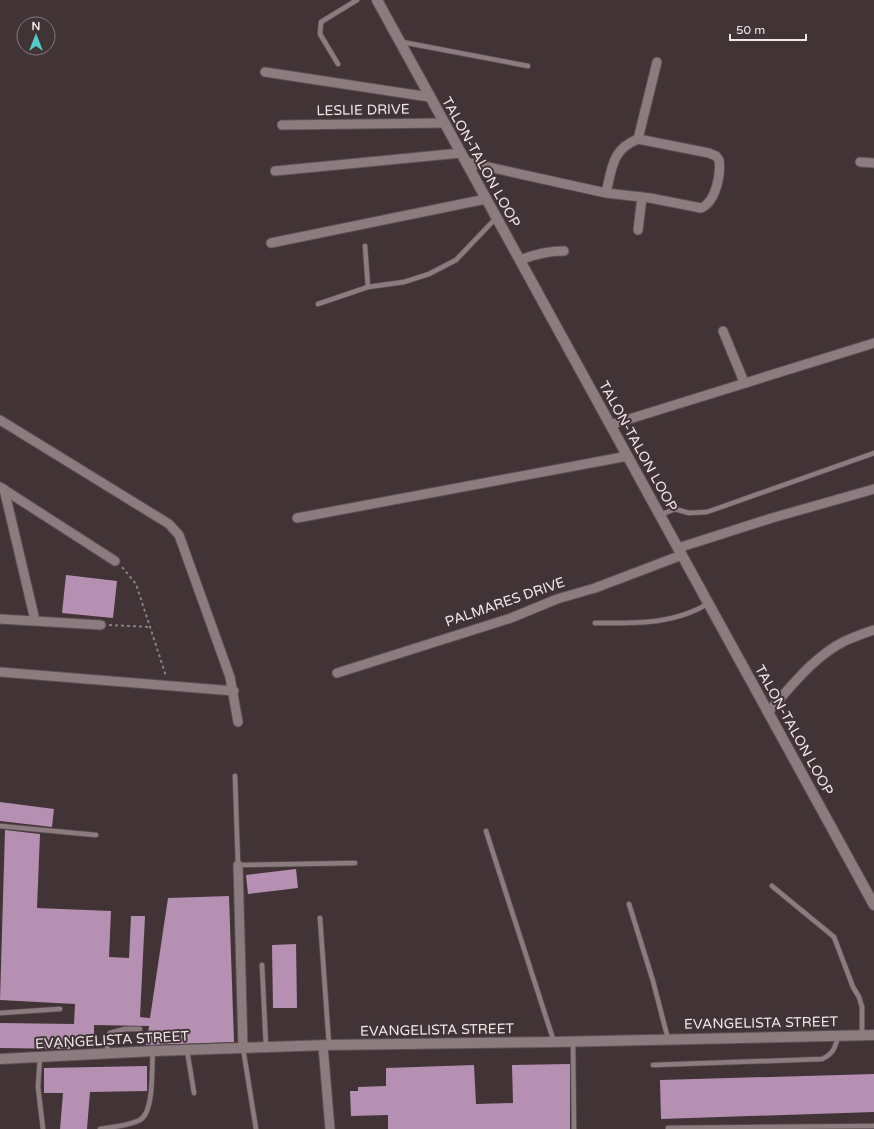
<svg xmlns="http://www.w3.org/2000/svg" width="874" height="1129" font-family="'Varela Round',sans-serif">
  <rect width="100%" height="100%" fill="#413336"/>
  <g fill="#b690b2">
    <polygon points="66,575 117,581 113,618 62,613"/>
    <polygon points="0,802 54,809 52,827 0,821"/>
    <polygon points="5,830 40,834 37,908 111,911 109,957 129,958 131,916 145,916 140,1017 150,1018 168,898 229,896 234,1042 146,1045 149,1026 94,1025 94,1046 70,1045 70,1049 0,1048 0,1023 74,1024 75,1004 0,1000"/>
    <polygon points="296,869 298,888 248,894 246,875"/>
    <polygon points="296,944 297,1008 273,1008 272,945"/>
    <polygon points="570,1064 570,1129 388,1129 388,1115 351,1116 350,1091 358,1091 358,1087 386,1086 386,1068 474,1065 476,1104 513,1103 512,1065"/>
    <polygon points="147,1066 147,1091 90,1092 87,1129 60,1129 63,1093 44,1093 44,1068"/>
    <polygon points="874,1074 874,1112 661,1119 660,1080"/>
  </g>
  <g fill="none" stroke-linecap="round" stroke-linejoin="round">
    <defs>
      <g id="lane">
        <polyline points="402,42 528,66"/>
        <polyline points="338,64 320,34 321,22 357,0"/>
        <polyline points="365,246 368,287"/>
        <polyline points="318,304 368,287 404,282 429,274 456,260 496,218"/>
        <polyline points="660,515 675,509 689,513 707,512 874,453"/>
        <path d="M595 623C635 623 674 625 709 603"/>
        <polyline points="235,776 238,865 355,863"/>
        <polyline points="0,826 96,835"/>
        <polyline points="486,831 554,1042"/>
        <polyline points="772,886 834,937 853,987 859,997 862,1007 862,1035"/>
        <polyline points="629,904 653,981 668,1039"/>
        <polyline points="320,918 329,1045"/>
        <polyline points="262,965 266,1047"/>
        <polyline points="0,1013 60,1009"/>
        <polyline points="573,1042 574,1129"/>
        <polyline points="243,1048 256,1129"/>
        <polyline points="187,1050 194,1093"/>
        <polyline points="108,1054 107,1045 110,1033 125,1029 140,1029"/>
        <polyline points="40,1057 38,1087 43,1129"/>
        <path d="M653 1065 822 1059C833 1054 835 1048 838 1037"/>
        <polyline points="668,1128 874,1126"/>
        <path d="M100 1129C112 1127 128 1126 140 1120 155 1111 151 1067 153 1051"/>
      </g>
      <g id="street">
        <polyline points="265,72 429,97"/>
        <polyline points="282,125 444,123"/>
        <polyline points="638,139 657,62"/>
        <path d="M466 162 606 193C612 168 612 149 638 139L709 153 716 156 719 160C721 174 716 202 701 208L650 198 606 193"/>
        <polyline points="860,162 874,163"/>
        <polyline points="275,171 461,153"/>
        <polyline points="638,230 642,197"/>
        <polyline points="271,243 486,199"/>
        <path d="M520 260C535 254 547 251 564 251"/>
        <polyline points="723,331 744,382"/>
        <polyline points="0,420 169,524 179,535 230,677 238,722"/>
        <polyline points="610,425 874,343"/>
        <polyline points="0,487 115,561"/>
        <polyline points="4,489 35,620"/>
        <polyline points="297,518 628,456"/>
        <polyline points="678,548 772,518 874,489"/>
        <polyline points="0,619 101,625"/>
        <polyline points="0,672 234,691"/>
        <polyline points="337,673 511,618 557,599 595,588 682,555"/>
        <path d="M768 712C791 687 814 656 845 641 854 637 864 633 874 630"/>
        <polyline points="238,865 243,1048"/>
        <polyline points="323,1046 330,1129"/>
      </g>
      <g id="secondary">
        <polyline points="377,0 874,905"/>
        <polyline points="0,1059 153,1051 329,1045 554,1042 874,1035"/>
      </g>
    </defs>
    <use href="#lane" stroke="#5c4f52" stroke-width="6"/>
    <use href="#street" stroke="#5c4f52" stroke-width="11"/>
    <use href="#secondary" stroke="#5c4f52" stroke-width="12"/>
    <g stroke="#8b7f81" stroke-width="2" stroke-dasharray="3 3" stroke-linecap="butt">
      <polyline points="122,567 136,584 166,676"/>
      <polyline points="109,625 150,627"/>
    </g>
    <use href="#lane" stroke="#8d7c7f" stroke-width="4.5"/>
    <use href="#street" stroke="#8d7c7f" stroke-width="9"/>
    <use href="#secondary" stroke="#8d7c7f" stroke-width="10"/>
  </g>
  <g text-anchor="middle" dominant-baseline="central" stroke-width="4" stroke-linejoin="round" paint-order="stroke">
    <g font-size="14" fill="#f1e7e9" stroke="#413336">
      <text transform="translate(363 110) rotate(-1)">LESLIE DRIVE</text>
      <text transform="translate(481 162) rotate(61)">TALON-TALON LOOP</text>
      <text transform="translate(638 446) rotate(61)">TALON-TALON LOOP</text>
      <text transform="translate(505 602) rotate(-19)">PALMARES DRIVE</text>
      <text transform="translate(794 730) rotate(61)">TALON-TALON LOOP</text>
      <text transform="translate(761 1023) rotate(-1)">EVANGELISTA STREET</text>
      <text transform="translate(437 1030) rotate(-1)">EVANGELISTA STREET</text>
      <text transform="translate(112 1040) rotate(-3)">EVANGELISTA STREET</text>
    </g>
  </g>
  <g transform="translate(36 36)"><circle r="19" fill="#413336" stroke="#877b7e"/>
  <path d="M0-3L7 15L0 10L-7 15Z" fill="#53cdcb"/>
  <text y="-6" font-size="11" font-weight="bold" text-anchor="middle" fill="#f1e7e9">N</text>
  </g>
  <path d="M730 34v6h76v-6" fill="none" stroke="#f1e7e9" stroke-width="2"/>
  <text x="736" y="34" font-size="12" fill="#f1e7e9" stroke="#413336" stroke-width="3" paint-order="stroke">50 m</text>
</svg>
